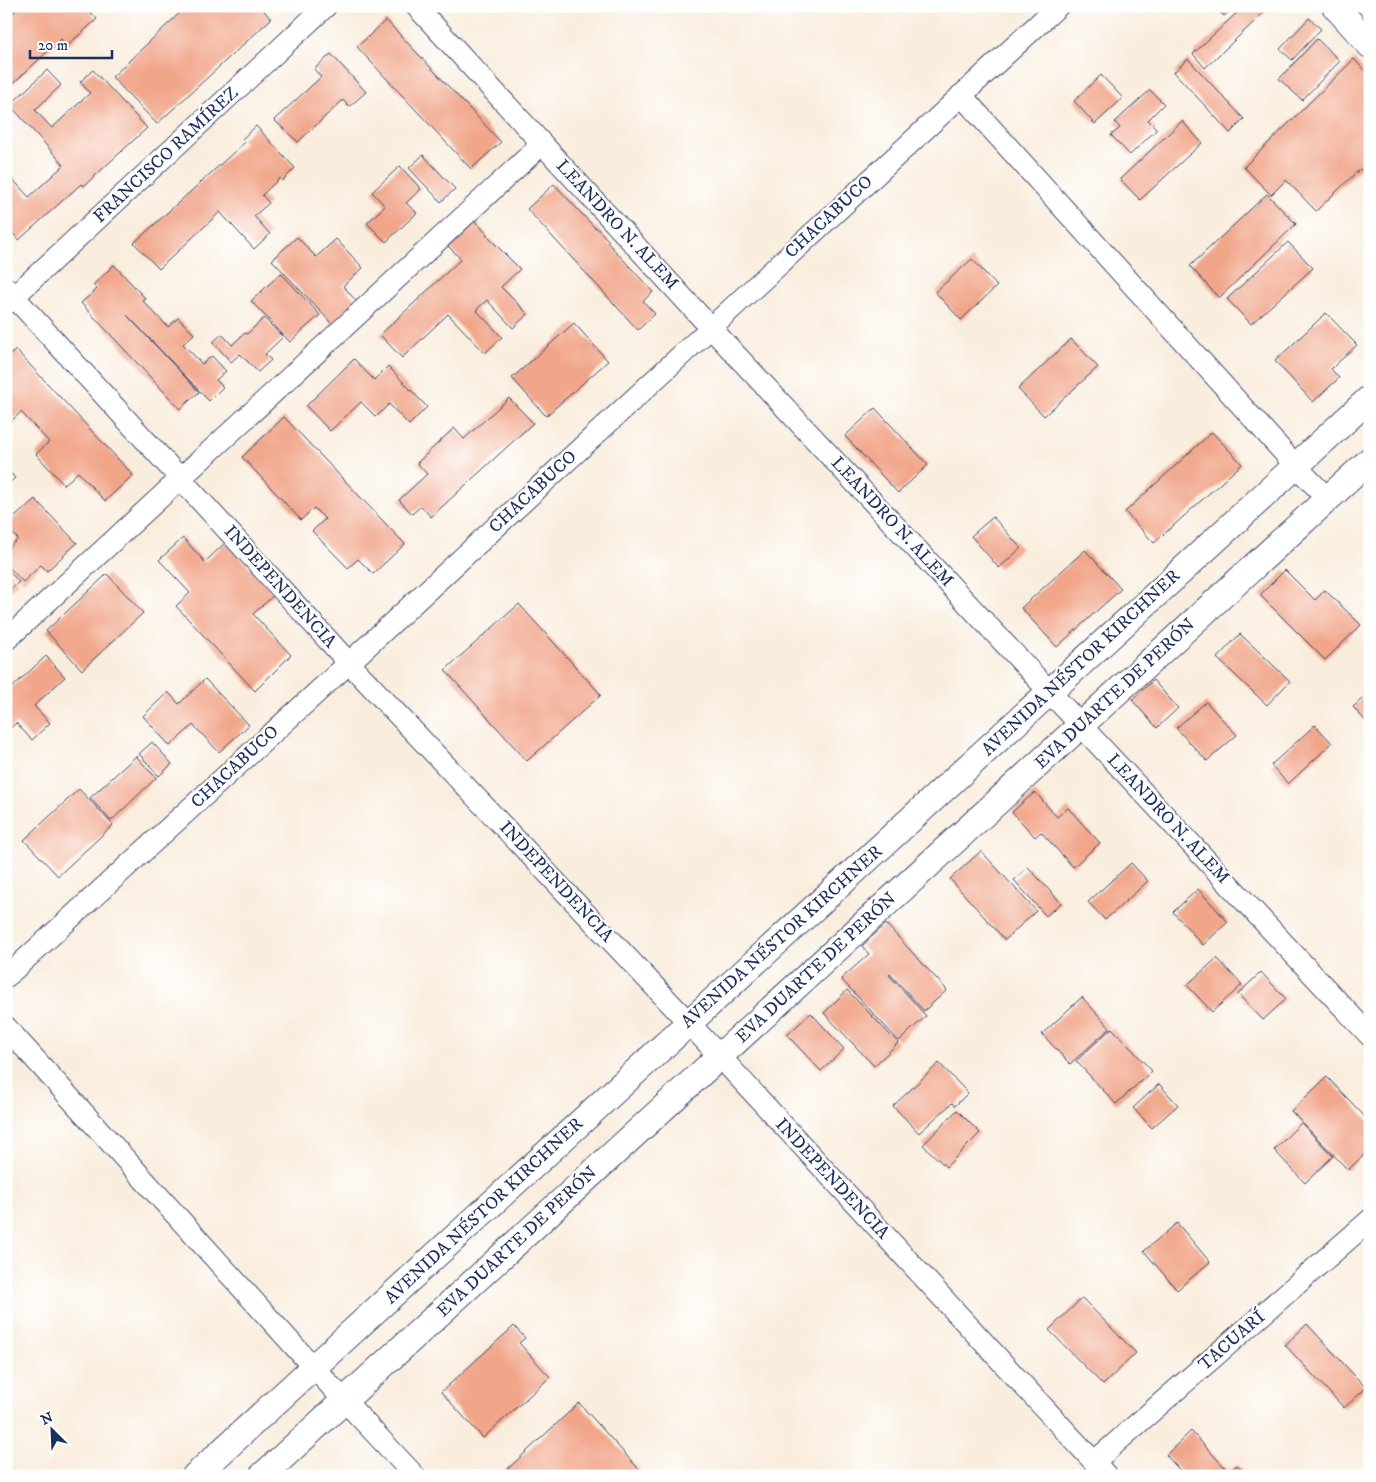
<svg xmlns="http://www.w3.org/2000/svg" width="1376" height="1482" font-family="'IM FELL DW Pica',serif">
  <rect width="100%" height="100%" fill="#fff"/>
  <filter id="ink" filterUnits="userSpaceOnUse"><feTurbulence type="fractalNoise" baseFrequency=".02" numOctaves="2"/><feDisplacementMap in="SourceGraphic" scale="10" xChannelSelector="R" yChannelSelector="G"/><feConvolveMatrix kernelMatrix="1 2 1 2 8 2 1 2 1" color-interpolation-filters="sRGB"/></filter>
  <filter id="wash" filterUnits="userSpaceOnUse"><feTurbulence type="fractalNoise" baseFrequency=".0096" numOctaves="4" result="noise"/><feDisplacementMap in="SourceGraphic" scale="20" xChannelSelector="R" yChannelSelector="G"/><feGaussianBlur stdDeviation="1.12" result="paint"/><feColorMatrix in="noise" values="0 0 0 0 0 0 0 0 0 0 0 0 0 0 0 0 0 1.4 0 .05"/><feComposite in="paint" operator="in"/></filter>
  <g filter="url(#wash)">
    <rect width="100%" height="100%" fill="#f9eddd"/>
    <g id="blocks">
      <g fill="#f1a68a">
        <polygon points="20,6 85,6 97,19 67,46 61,39 6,90 6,19"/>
        <polygon points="187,6 260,6 271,19 157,124 112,77"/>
        <polygon points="1215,6 1235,6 1224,16"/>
        <polygon points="1244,6 1271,6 1205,68 1193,54"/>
        <polygon points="1309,18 1321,29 1292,60 1280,49"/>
        <polygon points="386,20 501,142 471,169 357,47"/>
        <polygon points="1317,39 1340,61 1302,100 1279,79"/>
        <polygon points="331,54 366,92 349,107 343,100 298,142 274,120 321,77 314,69"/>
        <polygon points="1188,59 1244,119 1230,133 1174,72"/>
        <polygon points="1354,59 1370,76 1370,179 1360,169 1316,211 1286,180 1271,195 1244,167"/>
        <polygon points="47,70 61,85 35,110 52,128 90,93 80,82 93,70 147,128 84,186 81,184 19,240 6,226 6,172 29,197 64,165 10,105"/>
        <polygon points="1101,75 1123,98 1095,124 1074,101"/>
        <polygon points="1150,90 1164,104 1148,120 1157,129 1130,155 1111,135 1120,128 1115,122"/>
        <polygon points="1182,121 1202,143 1140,200 1120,179"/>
        <polygon points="256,126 295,168 282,181 280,178 262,195 269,203 254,216 270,234 254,249 220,212 159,269 134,243 245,142 242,139"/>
        <polygon points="423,155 455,189 441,202 409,168"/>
        <polygon points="400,166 421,189 406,203 417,213 386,242 367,223 385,206 372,192"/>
        <polygon points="554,184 595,228 596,227 609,241 607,242 653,292 643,301 655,314 638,330 527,209"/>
        <polygon points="1267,194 1296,224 1219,298 1190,266"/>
        <polygon points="475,221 487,234 486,235 520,269 501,287 528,314 513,328 487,300 476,310 502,337 485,353 448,314 402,358 380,335 461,259 448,246"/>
        <polygon points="297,237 316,257 336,239 363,268 343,286 357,302 333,325 272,260"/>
        <polygon points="1288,242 1313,268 1251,324 1227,299"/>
        <polygon points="972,259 997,286 961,320 935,292"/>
        <polygon points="114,265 145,298 142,300 168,327 178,318 194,334 183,344 202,364 212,356 226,371 216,380 223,387 209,401 127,315 199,392 180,409 81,303 97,289 93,285"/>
        <polygon points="281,273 320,315 290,342 251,301"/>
        <polygon points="1326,313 1357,345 1331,369 1339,378 1313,402 1275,361"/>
        <polygon points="264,318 283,337 265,354 271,360 258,372 240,354 231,362 213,342 222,334 232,345 245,333 247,334"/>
        <polygon points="574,323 608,361 546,416 512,378"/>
        <polygon points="1071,339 1098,367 1044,416 1018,389"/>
        <polygon points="16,350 133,475 105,501 78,472 64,485 36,454 49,442 21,412 6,426 6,358"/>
        <polygon points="354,359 374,380 388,366 427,407 409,425 389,404 376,417 361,402 330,431 306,406"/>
        <polygon points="509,398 533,423 431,517 421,506 412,514 399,500 427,474 417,463 454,428 464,439"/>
        <polygon points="875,408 928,465 898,493 845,436"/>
        <polygon points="284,417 405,544 373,574 358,559 348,568 312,531 325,519 314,508 301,520 242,457"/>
        <polygon points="1212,432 1242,464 1154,543 1125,512"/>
        <polygon points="6,468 15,478 6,486"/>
        <polygon points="35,499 77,543 47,571 41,565 23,582 6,564 6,550 18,539 6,528 6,525"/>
        <polygon points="993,517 1021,548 999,568 971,536"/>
        <polygon points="183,538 205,562 226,542 275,594 253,614 291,655 255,691 176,606 190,593 159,560"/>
        <polygon points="1085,550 1121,589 1057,647 1021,608"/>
        <polygon points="6,568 19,582 6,594"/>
        <polygon points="1285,570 1315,600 1325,590 1361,625 1325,660 1260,595"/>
        <polygon points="107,574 143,613 82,670 46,631"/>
        <polygon points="519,604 601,695 527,761 445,670"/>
        <polygon points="1240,634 1290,681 1267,705 1217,658"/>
        <polygon points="46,656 65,677 34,706 50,723 32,740 16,723 6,732 6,693"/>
        <polygon points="205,679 249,725 219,752 193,725 170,746 143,716 168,692 179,704"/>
        <polygon points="1153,680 1178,708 1157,728 1132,700"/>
        <polygon points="1370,692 1370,726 1353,707"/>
        <polygon points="1206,702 1237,735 1207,761 1176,728"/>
        <polygon points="1315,725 1332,743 1288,784 1271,765"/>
        <polygon points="152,742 172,764 159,776 139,754"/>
        <polygon points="136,756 156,778 111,821 90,798"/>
        <polygon points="79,789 113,825 58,876 24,840"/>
        <polygon points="1035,792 1057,817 1068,808 1100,843 1073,867 1041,832 1035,837 1012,812"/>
        <polygon points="981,851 1036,911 1005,940 950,879"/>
        <polygon points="1131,863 1148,881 1105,920 1088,902"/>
        <polygon points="1028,867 1061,903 1046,916 1014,880"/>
        <polygon points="1198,889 1228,922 1203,945 1173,912"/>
        <polygon points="886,924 947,990 924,1011 890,974 889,975 926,1016 899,1041 841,979 869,954 862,946"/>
        <polygon points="1217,958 1242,985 1212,1012 1187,985"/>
        <polygon points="1261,972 1286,999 1263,1020 1238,994"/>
        <polygon points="847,990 898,1043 874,1066 824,1013"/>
        <polygon points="1082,997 1110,1028 1070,1064 1042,1034"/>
        <polygon points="811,1013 844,1049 821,1071 787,1035"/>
        <polygon points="1112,1028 1152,1071 1116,1104 1076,1061"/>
        <polygon points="939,1063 968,1093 955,1106 952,1103 919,1133 893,1106"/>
        <polygon points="1327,1077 1370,1122 1370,1149 1348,1170 1291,1111"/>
        <polygon points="1159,1084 1178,1105 1152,1128 1133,1108"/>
        <polygon points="957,1110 980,1133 946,1167 923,1145"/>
        <polygon points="1301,1123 1333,1156 1305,1183 1274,1150"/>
        <polygon points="1177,1223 1210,1262 1177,1290 1144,1251"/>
        <polygon points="1082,1298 1136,1353 1103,1385 1049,1330"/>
        <polygon points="1307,1324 1366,1388 1344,1408 1285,1345"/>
        <polygon points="514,1326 525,1338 519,1343 550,1377 483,1438 441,1392"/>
        <polygon points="579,1403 645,1476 500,1476"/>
        <polygon points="1191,1431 1229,1472 1237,1465 1248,1476 1185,1476 1166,1455"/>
      </g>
    </g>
  </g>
  <g filter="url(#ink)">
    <use href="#blocks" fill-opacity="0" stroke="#3c4c71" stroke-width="1"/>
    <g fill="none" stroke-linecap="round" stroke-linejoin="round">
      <defs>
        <g id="minor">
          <polyline points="416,6 710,327 1370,1036"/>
          <polyline points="961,95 1296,466 1328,499"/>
          <polyline points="6,288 349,663 688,1022 1107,1476"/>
          <polyline points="6,304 326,6"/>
          <polyline points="6,640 542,144"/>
          <polyline points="6,977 349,663 1058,6"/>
          <polyline points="6,1027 314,1368 415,1476"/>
          <polyline points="1094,1462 1370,1220"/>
        </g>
        <g id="tertiary">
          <polyline points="1335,6 1370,45"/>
          <polyline points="195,1476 1370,398"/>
          <polyline points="262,1476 1370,460"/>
        </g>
      </defs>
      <use href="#minor" stroke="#3c4c71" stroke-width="23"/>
      <use href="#tertiary" stroke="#3c4c71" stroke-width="28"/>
      <use href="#minor" stroke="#fff" stroke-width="21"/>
      <use href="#tertiary" stroke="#fff" stroke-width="26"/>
    </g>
  </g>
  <g text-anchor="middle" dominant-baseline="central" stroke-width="4.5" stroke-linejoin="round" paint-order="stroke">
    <g font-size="18" fill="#1b2f5e" stroke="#fff">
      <text transform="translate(166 155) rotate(-43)">FRANCISCO RAMÍREZ</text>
      <text transform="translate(829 217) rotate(-43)">CHACABUCO</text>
      <text transform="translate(617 225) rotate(47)">LEANDRO N. ALEM</text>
      <text transform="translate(533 492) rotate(-43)">CHACABUCO</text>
      <text transform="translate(892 522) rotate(47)">LEANDRO N. ALEM</text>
      <text transform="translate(280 587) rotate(48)">INDEPENDENCIA</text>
      <text transform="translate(1081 663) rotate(-43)">AVENIDA NÉSTOR KIRCHNER</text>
      <text transform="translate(1115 694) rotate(-43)">EVA DUARTE DE PERÓN</text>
      <text transform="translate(235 767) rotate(-43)">CHACABUCO</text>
      <text transform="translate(1168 819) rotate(47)">LEANDRO N. ALEM</text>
      <text transform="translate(556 882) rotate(47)">INDEPENDENCIA</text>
      <text transform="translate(782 937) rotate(-42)">AVENIDA NÉSTOR KIRCHNER</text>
      <text transform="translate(816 968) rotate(-43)">EVA DUARTE DE PERÓN</text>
      <text transform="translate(832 1179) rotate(47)">INDEPENDENCIA</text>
      <text transform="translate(484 1211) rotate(-43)">AVENIDA NÉSTOR KIRCHNER</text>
      <text transform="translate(517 1242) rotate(-43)">EVA DUARTE DE PERÓN</text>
      <text transform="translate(1232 1341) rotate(-41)">TACUARÍ</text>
    </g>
  </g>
  <rect width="1376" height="1482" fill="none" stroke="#fff" stroke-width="25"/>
  <g transform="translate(52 1430) rotate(336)" stroke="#ffffff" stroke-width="4" paint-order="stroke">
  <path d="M0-4L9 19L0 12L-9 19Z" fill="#1b2f5e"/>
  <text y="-8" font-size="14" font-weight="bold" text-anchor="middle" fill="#1b2f5e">N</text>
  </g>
  <path d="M30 50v8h82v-8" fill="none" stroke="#1b2f5e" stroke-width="2.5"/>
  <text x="38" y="50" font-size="15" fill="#1b2f5e" stroke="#ffffff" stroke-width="4" paint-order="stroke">20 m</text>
</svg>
